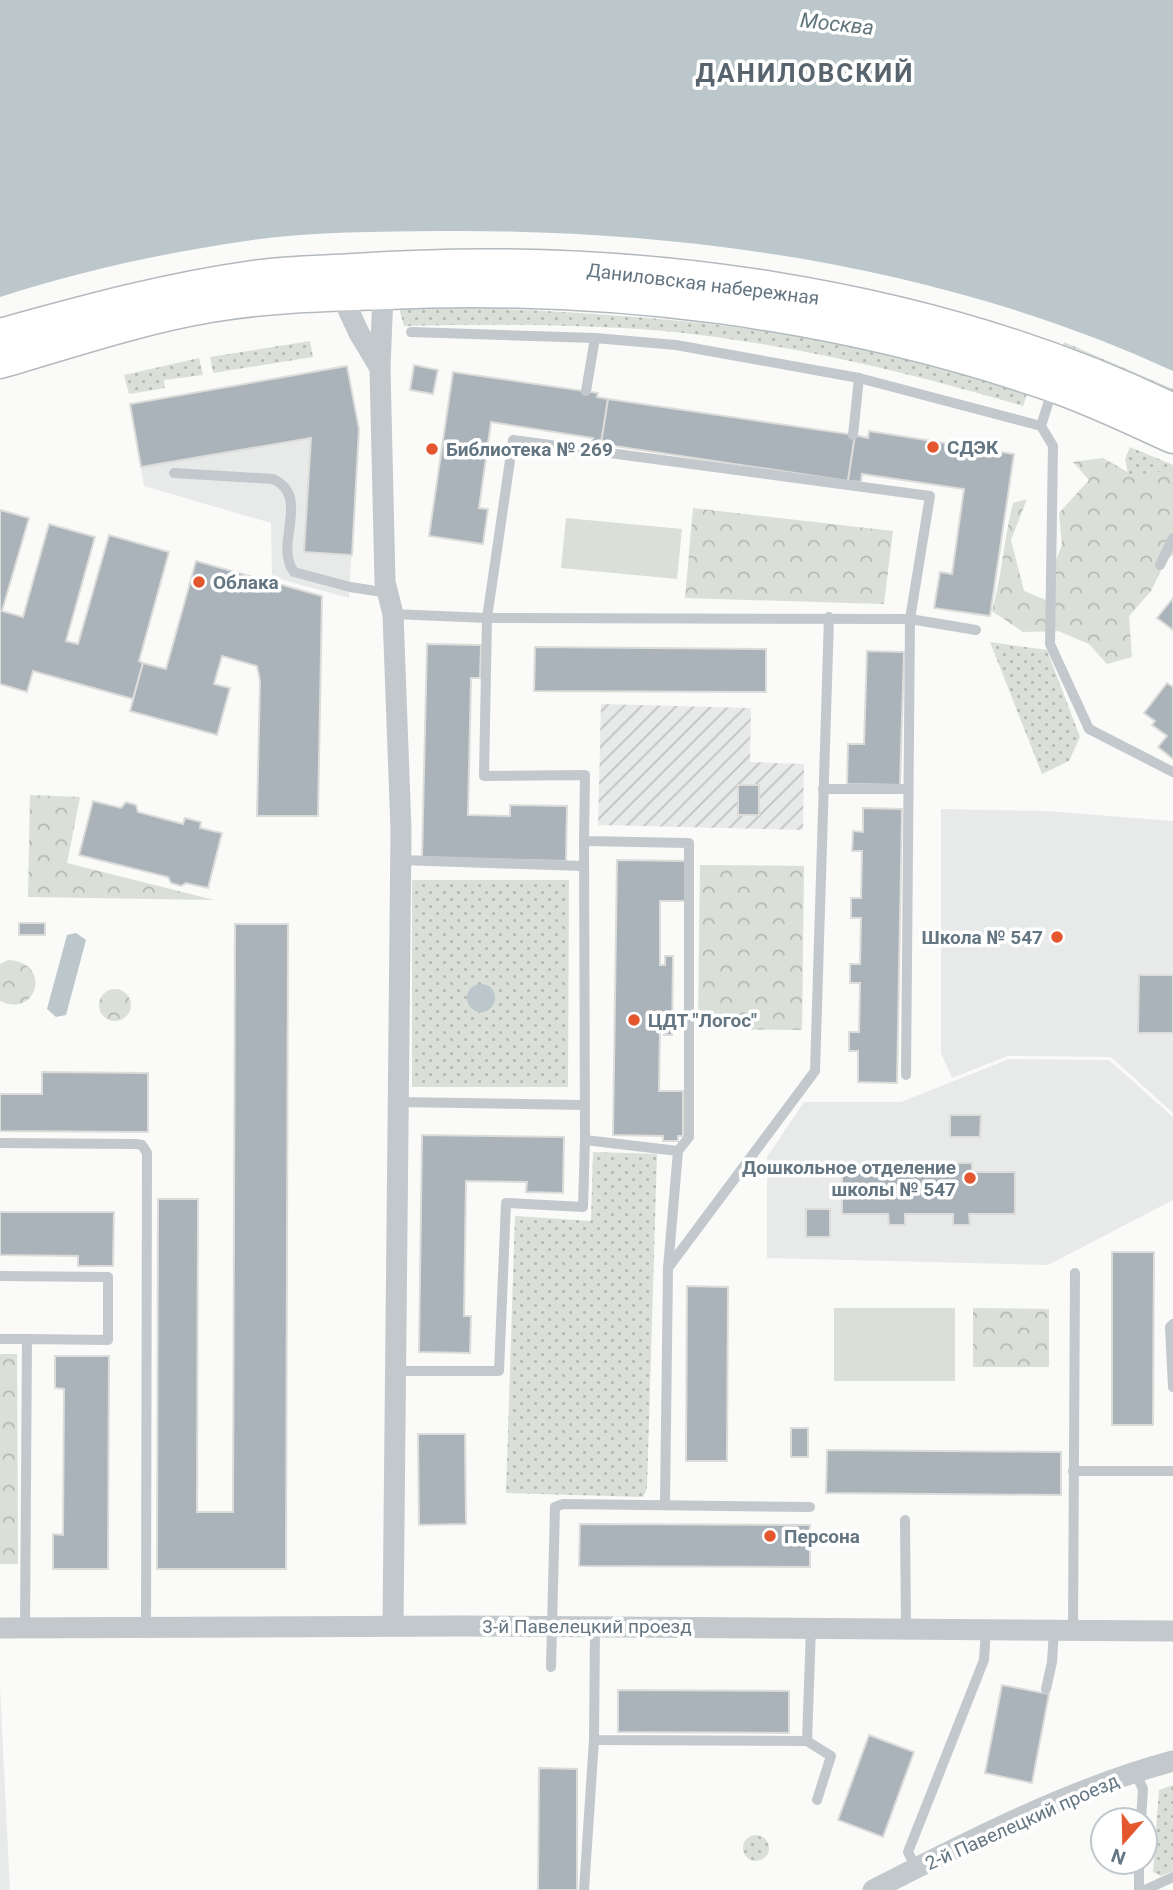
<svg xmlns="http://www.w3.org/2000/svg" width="1173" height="1890" font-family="Roboto,sans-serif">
  <defs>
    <pattern id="industrial-furrows" width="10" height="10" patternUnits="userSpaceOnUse" patternTransform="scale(1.75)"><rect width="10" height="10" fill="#e8e9e9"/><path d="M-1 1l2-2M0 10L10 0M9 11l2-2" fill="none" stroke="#c0c1c2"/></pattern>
    <pattern id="grass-dots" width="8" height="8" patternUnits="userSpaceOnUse" patternTransform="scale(1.75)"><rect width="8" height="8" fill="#dadfd7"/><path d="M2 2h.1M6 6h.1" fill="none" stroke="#b4b9b4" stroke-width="1.8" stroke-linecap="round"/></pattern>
    <pattern id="forest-crowns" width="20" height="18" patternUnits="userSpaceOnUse" patternTransform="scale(1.75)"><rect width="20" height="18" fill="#dadfd7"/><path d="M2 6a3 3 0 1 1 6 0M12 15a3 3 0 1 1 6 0" fill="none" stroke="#b4b9b4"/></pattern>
  </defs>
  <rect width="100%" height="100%" fill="#fafaf8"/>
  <g fill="#e8e9e9">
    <polygon points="347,366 359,429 349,598 272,577 271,523 144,486 130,404"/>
    <polygon points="941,809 1046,811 1173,821 1173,1113 1111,1057 1008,1056 952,1078 941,1053"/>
    <polygon points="1009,1059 1109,1060 1173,1117 1173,1200 1048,1265 767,1258 767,1157 804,1102 901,1102"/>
    <polygon points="0,1687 10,1890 0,1890"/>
  </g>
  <polygon fill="url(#industrial-furrows)" points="601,704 751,708 750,762 804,764 803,830 598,825"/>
  <g fill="url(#grass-dots)">
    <path d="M457 307C613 313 774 323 925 362 960 371 993 383 1027 394L1023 406C898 369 753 335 622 328 549 324 477 324 404 326L399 308Z"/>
    <polygon points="310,341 313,357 213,373 210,357"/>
    <polygon points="1064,342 1173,389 1173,399 1061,352"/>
    <polygon points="199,358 203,375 164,380 165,388 129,394 124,375"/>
    <polygon points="1130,447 1173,465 1173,494 1128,474 1125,459"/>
    <polygon points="990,642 1047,650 1080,737 1069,761 1042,774"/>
    <polygon points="412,880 569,880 568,1087 412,1087"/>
    <polygon points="593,1152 657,1154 647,1488 643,1497 506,1493 515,1216 591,1221"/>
    <polygon points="1173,1785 1173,1871 1161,1876 1153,1872 1159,1790"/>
    <circle cx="756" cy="1848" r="13"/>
  </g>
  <g fill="url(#forest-crowns)">
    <path d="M1103 458 1133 475 1173 470V555L1166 560 1151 591 1129 616 1132 657 1107 664 1089 644 1058 631 1023 632 992 611C1002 575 1004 539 1013 503L1027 499 1011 540 1024 591 1046 600 1050 575 1062 545 1059 513 1089 480 1073 462Z"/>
    <polygon points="693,508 893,531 884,604 685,598"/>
    <polygon points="30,795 80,797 67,863 214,900 28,897"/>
    <polygon points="700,865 804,866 802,1030 698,1029"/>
    <path d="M8 960C53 962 37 1019 0 1001V964Z"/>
    <circle cx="115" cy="1005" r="16"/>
    <polygon points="973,1308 1049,1309 1049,1367 973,1367"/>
    <polygon points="0,1354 17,1354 18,1564 0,1564"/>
  </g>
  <g fill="#dadfd7">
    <polygon points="566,518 682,529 677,579 561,568"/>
    <rect x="834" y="1308" width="121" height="73"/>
  </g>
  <g fill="#bbc7cb">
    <path d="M0 0H1173V371C945 266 688 229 439 231 375 232 310 231 246 241 163 253 80 271 0 297Z"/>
    <polygon points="76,933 86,940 66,1015 56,1017 47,1009 67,935"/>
    <circle cx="481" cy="998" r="14"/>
  </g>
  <g fill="#aab3b9" stroke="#dcdcda" stroke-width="2">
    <polygon points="414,365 438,370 433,394 410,390"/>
    <polygon points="347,366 359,429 352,555 304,552 311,438 141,467 130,404"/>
    <polygon points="453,372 598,393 597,397 608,399 601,444 592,442 593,438 491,422 479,508 488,509 483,544 429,536"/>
    <polygon points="608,399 855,435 848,481 601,444"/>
    <polygon points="869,431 1014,454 990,616 934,608 940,572 952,574 964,489 862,474 861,482 848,481 855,435 868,438"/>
    <polygon points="0,510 29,518 2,611 23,617 49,524 95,537 66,641 78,644 109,535 169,552 139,661 143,663 133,699 33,671 27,692 0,684"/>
    <polygon points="196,561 322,596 318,816 257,816 260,681 257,666 222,656 214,684 230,688 217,735 130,711 143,663 166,669"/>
    <polygon points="1173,598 1173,630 1157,618"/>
    <polygon points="427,644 481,645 480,678 471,678 468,815 510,816 510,805 567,806 566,861 422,858"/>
    <polygon points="535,647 766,649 766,692 534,691"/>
    <polygon points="867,651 904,652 900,785 847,784 848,744 864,744"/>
    <polygon points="1167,683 1173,687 1173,759 1158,747 1167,736 1152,725 1155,721 1144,713"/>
    <rect x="738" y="785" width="21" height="30"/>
    <polygon points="93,801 121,808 126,802 136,805 138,812 183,824 185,818 201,822 200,828 222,833 208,888 186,883 181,886 171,883 168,877 79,855"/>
    <polygon points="863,808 902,809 897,1083 858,1082 858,1051 849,1051 849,1032 859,1032 860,983 850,983 850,964 860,964 861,918 851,918 851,898 861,898 862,851 852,851 853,831 863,832"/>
    <polygon points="617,860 685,861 685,901 660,901 660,965 665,965 665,956 673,956 672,1035 664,1035 664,1027 660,1027 659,1091 683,1091 683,1136 678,1136 678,1141 663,1141 663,1136 613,1135"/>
    <rect x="19" y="923" width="26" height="12"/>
    <polygon points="235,924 288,924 286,1569 157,1569 158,1199 198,1199 197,1512 233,1512"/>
    <polygon points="1139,975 1173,975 1173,1033 1138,1033"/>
    <polygon points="42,1072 148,1073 148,1132 0,1131 0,1094 42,1094"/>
    <polygon points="950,1115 981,1115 980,1137 950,1137"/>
    <polygon points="422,1135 564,1137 563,1193 526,1192 527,1182 466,1181 464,1316 471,1316 470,1353 419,1352"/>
    <polygon points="949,1163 972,1163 972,1172 1015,1172 1015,1214 969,1214 970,1225 953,1225 953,1214 905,1214 905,1225 889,1225 888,1214 842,1214 842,1171 949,1171"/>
    <rect x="806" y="1209" width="24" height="28"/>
    <polygon points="0,1212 114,1212 113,1266 78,1266 78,1256 0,1255"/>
    <polygon points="1112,1252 1154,1252 1153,1425 1112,1425"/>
    <polygon points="687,1286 728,1287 727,1461 686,1461"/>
    <polygon points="55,1356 109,1356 108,1569 53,1569 53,1534 63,1535 64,1389 55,1388"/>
    <rect x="791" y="1428" width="17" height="29"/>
    <polygon points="418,1434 465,1434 466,1524 419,1525"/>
    <polygon points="827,1450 1061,1452 1061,1495 826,1493"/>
    <polygon points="580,1524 810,1525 810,1567 579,1566"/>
    <polygon points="1002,1685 1049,1694 1032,1783 985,1773"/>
    <polygon points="618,1690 789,1691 789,1733 618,1732"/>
    <polygon points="869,1735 914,1752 883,1837 838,1820"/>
    <polygon points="539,1768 577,1769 577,1890 538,1890"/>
  </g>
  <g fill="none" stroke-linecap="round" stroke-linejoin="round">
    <defs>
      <g id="secondary">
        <path d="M0 335C84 312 166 289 253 277 286 272 321 272 355 270 626 251 927 291 1173 410"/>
        <path d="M0 362C69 342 139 318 210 306 268 296 326 295 385 293 609 283 837 311 1051 385 1092 399 1133 419 1173 437"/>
      </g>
    </defs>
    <use href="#secondary" stroke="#b3babf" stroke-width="35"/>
    <g stroke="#c3c8cc" stroke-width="10">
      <polyline points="411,332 595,338 676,345 859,378"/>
      <polyline points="586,391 595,338"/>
      <polyline points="1041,426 1053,388"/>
      <polyline points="853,435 859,378 1041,426 1053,446 1050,644 1089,729 1173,772"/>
      <path d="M174 473 273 479C312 497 273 544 294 572L350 587 389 593"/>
      <polyline points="1160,565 1173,538"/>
      <polyline points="393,614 487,618 910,619 976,630"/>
      <polyline points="823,789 908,789"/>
      <polyline points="584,841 585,1140 678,1151"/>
      <polyline points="400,860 582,866"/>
      <polyline points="398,1102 585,1105"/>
      <polyline points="0,1143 136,1144 142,1145 147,1153 146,1627"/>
      <polyline points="668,1268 678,1151 689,1137 689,843 584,841 585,775 484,776 487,618 513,440 930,496 910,619 906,1075"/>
      <polyline points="0,1276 108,1277 108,1340 27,1339 25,1628"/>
      <polyline points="1173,1324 1170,1327 1173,1387"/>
      <polyline points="0,1339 27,1339"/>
      <polyline points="395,1371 499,1371 506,1203 583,1207 585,1140"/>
      <polyline points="1073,1471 1173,1471"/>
      <polyline points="665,1503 668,1268 815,1071 829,617"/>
      <polyline points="905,1520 906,1628"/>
      <polyline points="595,1627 594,1740 807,1741 831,1756 817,1800"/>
      <polyline points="1073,1630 1075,1273"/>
      <polyline points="551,1667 555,1507 563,1504 810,1507"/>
      <polyline points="1046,1689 1052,1662 1054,1630"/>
      <polyline points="807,1741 811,1627"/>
      <polyline points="1135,1772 1143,1789 1141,1820"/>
      <polyline points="1139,1862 1139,1890"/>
      <polyline points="916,1868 908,1852 984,1660 986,1629"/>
      <polyline points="584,1890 594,1740"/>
      <polyline points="1145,1890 1173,1877"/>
    </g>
    <g stroke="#c3c8cc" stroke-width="21">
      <polyline points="383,293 380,368 385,582 393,614 401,830 393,1625"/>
      <polyline points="341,294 359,333 380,368"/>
      <polyline points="0,1628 462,1626 1173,1631"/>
      <path d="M873 1890C969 1841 1069 1789 1173 1761"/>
    </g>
    <use href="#secondary" stroke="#fff" stroke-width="32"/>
  </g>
  <g fill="#e4572e" stroke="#fff" stroke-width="2.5">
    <circle cx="933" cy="447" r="7"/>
    <circle cx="432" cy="449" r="7"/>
    <circle cx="199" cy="582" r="7"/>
    <circle cx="1057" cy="937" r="7"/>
    <circle cx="634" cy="1020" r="7"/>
    <circle cx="970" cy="1178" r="7"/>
    <circle cx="770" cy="1536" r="7"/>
  </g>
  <g text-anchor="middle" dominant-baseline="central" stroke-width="7" stroke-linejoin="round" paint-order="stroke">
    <g font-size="19" fill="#657683" stroke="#fff">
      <text transform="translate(703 284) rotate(7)">Даниловская набережная</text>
      <text x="587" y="1626">3-й Павелецкий проезд</text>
      <text transform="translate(1022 1822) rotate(-24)">2-й Павелецкий проезд</text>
    </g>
    <g font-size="19" font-weight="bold" fill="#657683" stroke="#fff" text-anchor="start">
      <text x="947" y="447">СДЭК</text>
      <text x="446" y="449">Библиотека № 269</text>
      <text x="213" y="582">Облака</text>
      <text x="1043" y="937" text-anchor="end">Школа № 547</text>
      <text x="648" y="1020">ЦДТ "Логос"</text>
      <text x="956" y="1167" text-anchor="end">Дошкольное отделение<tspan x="956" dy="22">школы № 547</tspan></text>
      <text x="784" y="1536">Персона</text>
    </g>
    <g font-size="21" font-style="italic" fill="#60757c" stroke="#fff">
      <text transform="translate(837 24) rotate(6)">Москва</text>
    </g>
    <g font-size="26" font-weight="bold" letter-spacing="2" fill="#57646e" stroke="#fff">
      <text x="805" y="73">ДАНИЛОВСКИЙ</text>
    </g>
  </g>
  <g transform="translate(1124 1841) rotate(200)"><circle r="33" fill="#ffffff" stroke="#c1c8cd" stroke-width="2"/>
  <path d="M0-5L12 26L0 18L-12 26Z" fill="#e4572e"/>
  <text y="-10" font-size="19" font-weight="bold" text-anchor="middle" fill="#657683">N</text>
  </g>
</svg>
